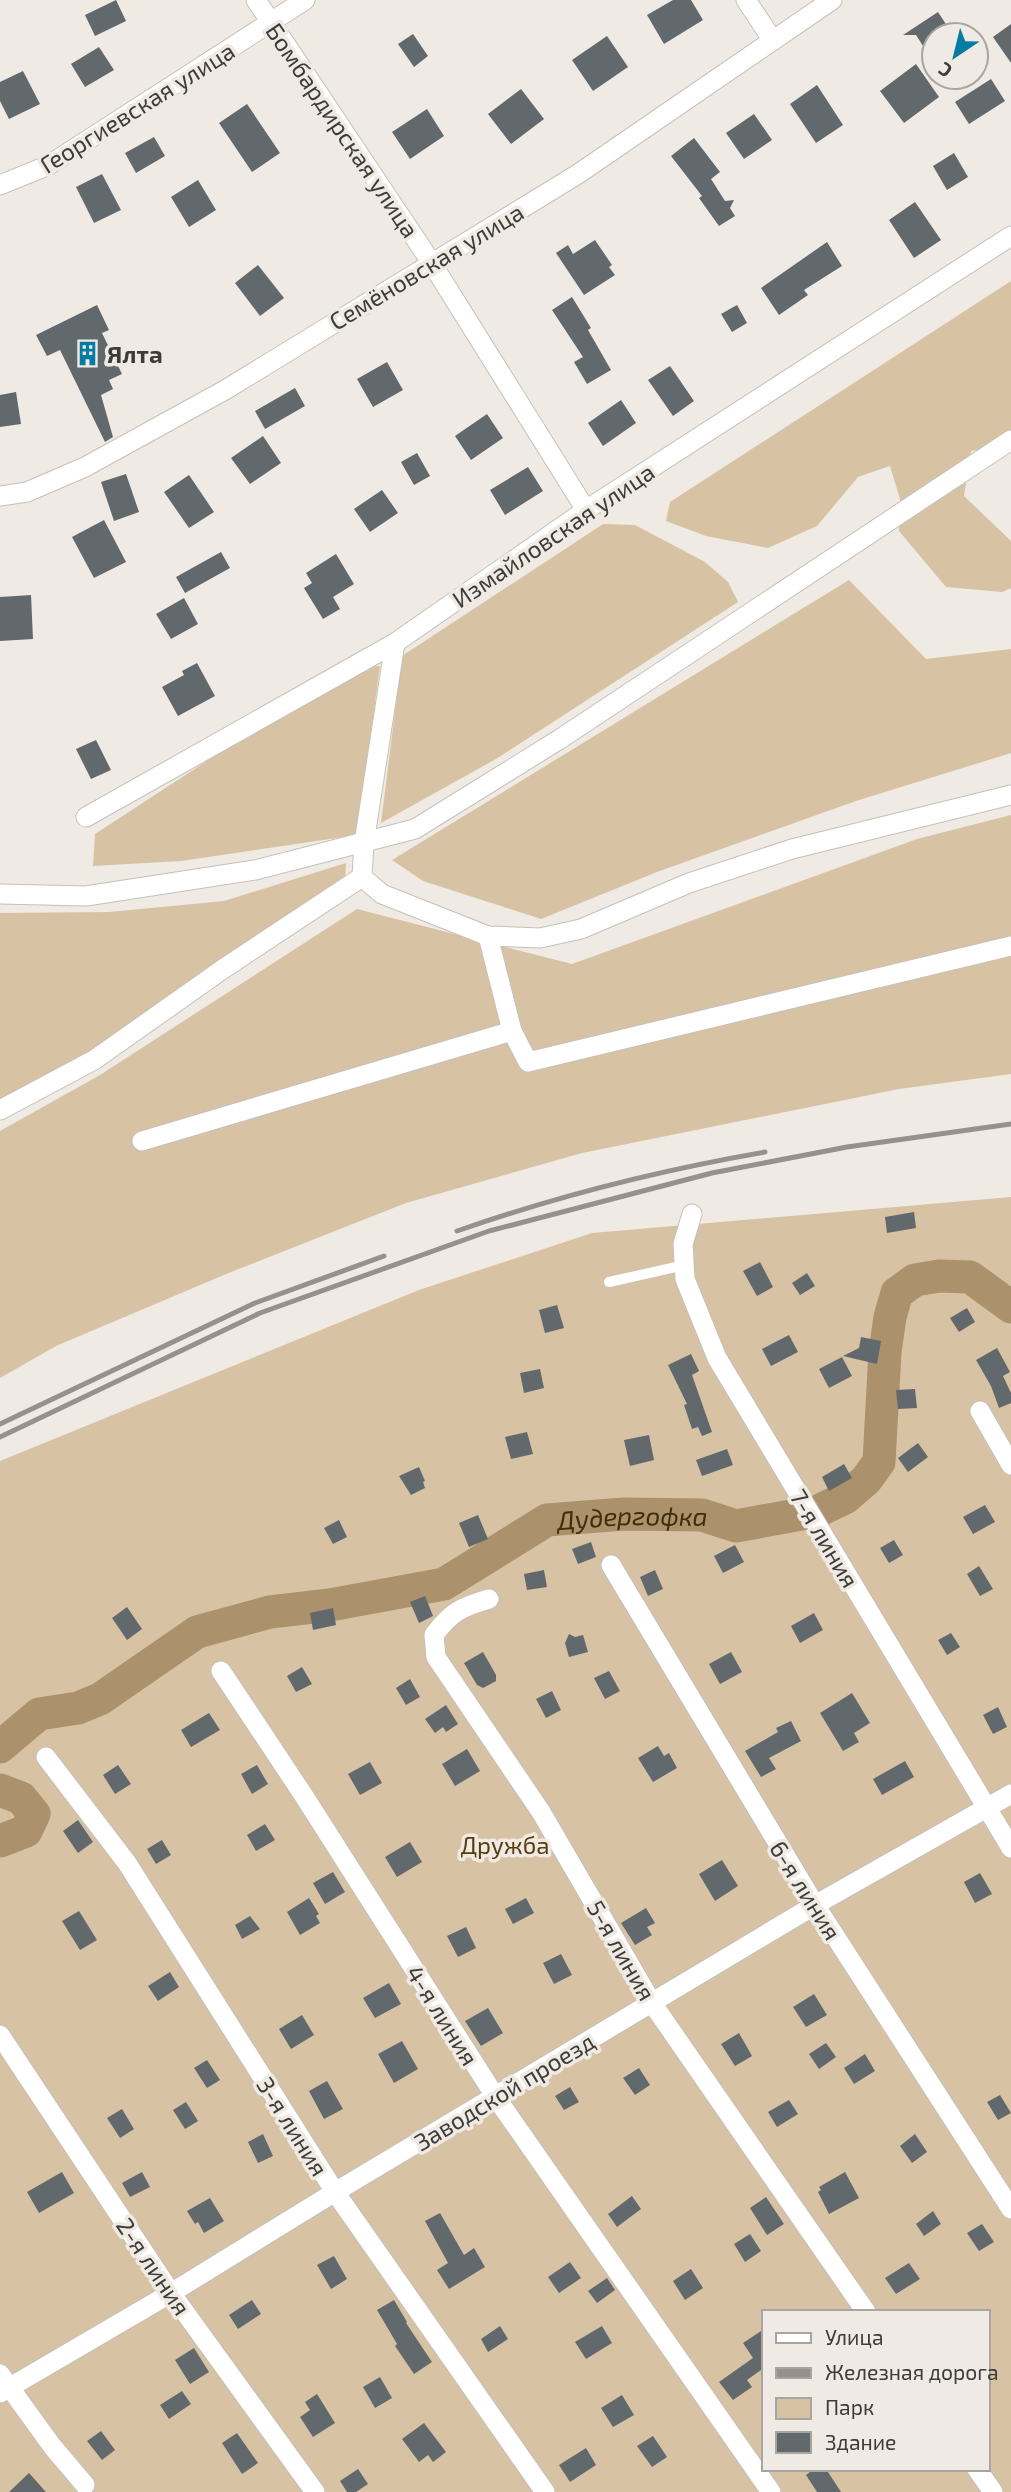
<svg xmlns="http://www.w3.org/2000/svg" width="1011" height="2492" font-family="'Exo 2',sans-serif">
  <rect width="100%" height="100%" fill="#efeae3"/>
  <g fill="#d8c2a4" fill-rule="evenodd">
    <polygon points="1011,281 1011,444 971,451 964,496 1011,541 1011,588 1002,592 946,587 899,531 900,499 890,466 858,477 817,526 768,548 706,536 666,521 670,502"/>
    <polygon points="603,524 635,525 705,562 728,582 738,602 496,759 381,823 402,656"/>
    <polygon points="849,580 926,659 1011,649 1011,753 856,801 657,872 541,919 423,881 392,860"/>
    <polygon points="380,666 357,835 181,861 93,866 95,834 213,757 365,667"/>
    <polygon points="1011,815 1011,1074 899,1089 582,1153 406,1203 231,1272 56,1346 0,1378 0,1131 100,1075 357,909 572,964 917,839"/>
    <polygon points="346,863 345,879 82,1056 0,1100 0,913 109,912 224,901"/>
    <path d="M1011 1197V2492H0V1461L419 1290 592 1233ZM764 2312H988V2469H764Z"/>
  </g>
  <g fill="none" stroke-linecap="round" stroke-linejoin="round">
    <g stroke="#ab916c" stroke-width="33">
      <path id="s1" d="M0 1747 39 1714 78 1708 100 1699 197 1632 270 1612 330 1605 444 1584 547 1520 624 1514 702 1515 736 1526 818 1511 845 1498 866 1480 879 1462 885 1352 890 1317 897 1293 915 1280 939 1276 970 1277 1011 1307"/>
      <polyline points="0,1790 21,1798 34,1814 26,1831 0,1841"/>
    </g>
  </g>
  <g fill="#62696d">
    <polygon points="116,0 126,21 95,36 85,15"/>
    <polygon points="673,0 691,0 703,20 664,44 647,15"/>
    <polygon points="938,12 953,35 934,35 934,63 916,35 903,35"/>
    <polygon points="1011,24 1011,63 993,37"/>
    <polygon points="413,34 428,56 414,67 398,44"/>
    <polygon points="607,36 628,67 593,91 572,60"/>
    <polygon points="99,47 114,70 85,87 71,64"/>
    <polygon points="916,64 939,97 904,123 880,91"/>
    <polygon points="23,71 40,104 9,119 0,101 0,82"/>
    <polygon points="991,79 1005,101 969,124 955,102"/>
    <polygon points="817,85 843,125 816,143 790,104"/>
    <polygon points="521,89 544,119 511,144 488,114"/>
    <polygon points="247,104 280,153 252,172 219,123"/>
    <polygon points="427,109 444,136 410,159 392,132"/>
    <polygon points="754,114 772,140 744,159 726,133"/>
    <polygon points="154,137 165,156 136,173 125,153"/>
    <polygon points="694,138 720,172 711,179 725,201 734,200 730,208 735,216 719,226 699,198 702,196 671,156"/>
    <polygon points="954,153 968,177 947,190 933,166"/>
    <polygon points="102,174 121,210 94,223 76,187"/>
    <polygon points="198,180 216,210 189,227 171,197"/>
    <polygon points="915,202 941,240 914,258 889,220"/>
    <polygon points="595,240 612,265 609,267 615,275 584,295 556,253 568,245 573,254"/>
    <polygon points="827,242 842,266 804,290 808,295 779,315 761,288"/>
    <polygon points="258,265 284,298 260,316 235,283"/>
    <polygon points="572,297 591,328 588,330 611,370 587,384 574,362 583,357 552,310"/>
    <polygon points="97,305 109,330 102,333 122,374 109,380 113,389 101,395 113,437 105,442 60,350 47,356 36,335"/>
    <polygon points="737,305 747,323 732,332 721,314"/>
    <polygon points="387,362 403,390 373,407 357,379"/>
    <polygon points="670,366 694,401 673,416 648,380"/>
    <polygon points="295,388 305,406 265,429 255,411"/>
    <polygon points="16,392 21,424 0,427 0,395"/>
    <polygon points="621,400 636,423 603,446 588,423"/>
    <polygon points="487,414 503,438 471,460 455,436"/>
    <polygon points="263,436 281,463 250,484 231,458"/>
    <polygon points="417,453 430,476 414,485 401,462"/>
    <polygon points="528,467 543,491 505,515 490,490"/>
    <polygon points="126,474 139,512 114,521 101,482"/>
    <polygon points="189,475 214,512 189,528 164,492"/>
    <polygon points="382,490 398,513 370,532 354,509"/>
    <polygon points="104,520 126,562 94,578 72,537"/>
    <polygon points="221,552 230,568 185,593 176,577"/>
    <polygon points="336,554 354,584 333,597 340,609 323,619 304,588 312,583 306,573"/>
    <polygon points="31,595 33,639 0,641 0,597"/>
    <polygon points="184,598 198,624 171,639 156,614"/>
    <polygon points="197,663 215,696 178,716 162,687 184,675 182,671"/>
    <polygon points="96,740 111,770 91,779 76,749"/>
    <polygon points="914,1212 916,1228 887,1233 885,1217"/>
    <polygon points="760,1262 773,1287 757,1296 743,1271"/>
    <polygon points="807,1273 815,1286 800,1295 792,1283"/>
    <polygon points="557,1305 564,1328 545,1333 539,1310"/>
    <polygon points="967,1308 975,1322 959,1332 950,1318"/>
    <polygon points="789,1335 798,1352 771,1366 762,1349"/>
    <polygon points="861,1337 881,1341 877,1364 843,1356 859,1348"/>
    <polygon points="997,1348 1010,1372 1003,1376 1011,1393 1011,1403 999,1408 991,1386 976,1360"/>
    <polygon points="691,1354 699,1371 692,1375 712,1432 702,1436 698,1427 692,1429 684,1405 687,1404 668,1365"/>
    <polygon points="842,1357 852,1376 829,1388 819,1369"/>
    <polygon points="540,1369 544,1388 524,1393 520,1373"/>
    <polygon points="915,1389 917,1408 898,1409 896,1390"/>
    <polygon points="527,1432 533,1454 511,1459 505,1437"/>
    <polygon points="649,1435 654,1460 630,1466 624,1440"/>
    <polygon points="918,1443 928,1457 908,1472 898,1458"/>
    <polygon points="727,1449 733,1465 702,1476 696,1460"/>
    <polygon points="844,1464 852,1478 829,1491 822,1477"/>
    <polygon points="419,1467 425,1481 423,1482 425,1488 411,1495 399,1476"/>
    <polygon points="985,1505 995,1522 973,1534 963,1517"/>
    <polygon points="478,1515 488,1539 469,1547 459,1523"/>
    <polygon points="339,1520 347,1537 333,1544 324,1528"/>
    <polygon points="894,1540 903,1555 889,1563 880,1548"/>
    <polygon points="591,1542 596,1557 578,1564 572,1549"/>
    <polygon points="735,1545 744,1562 723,1573 714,1556"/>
    <polygon points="979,1566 993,1589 980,1596 967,1574"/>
    <polygon points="544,1570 547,1587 527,1590 524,1574"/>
    <polygon points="655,1570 663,1589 648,1596 640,1577"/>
    <polygon points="425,1596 433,1616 419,1623 410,1602"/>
    <polygon points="127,1607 142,1629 127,1640 112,1618"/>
    <polygon points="333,1608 336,1625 313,1630 310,1613"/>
    <polygon points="814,1613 823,1630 800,1643 791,1626"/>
    <polygon points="951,1633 960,1647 947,1655 938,1640"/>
    <polygon points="569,1634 575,1637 583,1635 588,1652 569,1657 565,1643"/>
    <polygon points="483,1652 496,1675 496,1681 483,1688 477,1685 464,1663"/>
    <polygon points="731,1652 742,1672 720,1684 709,1664"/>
    <polygon points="302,1667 312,1684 296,1692 287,1676"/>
    <polygon points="609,1671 620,1691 605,1699 594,1678"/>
    <polygon points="410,1679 420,1697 406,1705 396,1688"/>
    <polygon points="552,1691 561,1710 546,1718 536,1699"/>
    <polygon points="852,1693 870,1723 854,1733 859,1742 843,1751 820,1713"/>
    <polygon points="446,1705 458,1724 446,1732 443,1727 435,1733 425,1719"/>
    <polygon points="998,1707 1007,1727 993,1734 983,1715"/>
    <polygon points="209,1713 220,1730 191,1747 181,1730"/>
    <polygon points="791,1721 801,1741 769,1758 776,1769 761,1777 745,1751 778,1732 776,1728"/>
    <polygon points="658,1746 664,1756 669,1753 677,1768 653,1782 638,1758"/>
    <polygon points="467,1749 480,1771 455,1786 442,1764"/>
    <polygon points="905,1761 914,1777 882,1795 873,1779"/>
    <polygon points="370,1762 382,1783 360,1795 348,1774"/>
    <polygon points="118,1765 131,1784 115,1794 103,1775"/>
    <polygon points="257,1765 268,1784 252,1794 241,1774"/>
    <polygon points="78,1820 93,1842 78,1853 63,1831"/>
    <polygon points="265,1824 275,1840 256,1851 247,1835"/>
    <polygon points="162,1840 171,1855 156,1864 147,1849"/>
    <polygon points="410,1842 422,1862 397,1877 385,1857"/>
    <polygon points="722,1860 738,1886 715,1901 699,1874"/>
    <polygon points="333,1872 345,1892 325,1904 313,1883"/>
    <polygon points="980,1873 992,1894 975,1903 964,1882"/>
    <polygon points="309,1898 319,1914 316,1916 320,1923 300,1935 287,1912"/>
    <polygon points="526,1898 534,1913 513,1924 505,1909"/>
    <polygon points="646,1908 655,1923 647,1927 652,1935 635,1945 621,1923"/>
    <polygon points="79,1911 97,1940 80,1950 62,1921"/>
    <polygon points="250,1916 260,1929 242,1939 235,1925"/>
    <polygon points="466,1927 476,1948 458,1957 447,1936"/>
    <polygon points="561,1954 572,1975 554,1984 543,1963"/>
    <polygon points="170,1972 179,1987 158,2001 148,1986"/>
    <polygon points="389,1983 401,2004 375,2018 363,1998"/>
    <polygon points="814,1994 827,2015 806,2027 793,2007"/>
    <polygon points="488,2008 503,2033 481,2046 465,2021"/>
    <polygon points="302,2015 314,2035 291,2049 279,2029"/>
    <polygon points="739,2033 752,2056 735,2066 721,2044"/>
    <polygon points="402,2041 418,2069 394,2083 378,2054"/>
    <polygon points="826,2043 836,2057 819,2069 809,2054"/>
    <polygon points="865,2054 875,2071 854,2084 844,2068"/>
    <polygon points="207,2060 220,2080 207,2088 194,2068"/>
    <polygon points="639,2068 650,2085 635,2095 623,2078"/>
    <polygon points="327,2081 343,2109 324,2119 309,2091"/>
    <polygon points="570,2087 579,2102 564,2110 555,2096"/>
    <polygon points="1000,2095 1011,2113 998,2120 987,2102"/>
    <polygon points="789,2100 798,2114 777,2127 768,2112"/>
    <polygon points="186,2102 198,2121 185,2129 173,2110"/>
    <polygon points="122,2109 134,2129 120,2138 107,2118"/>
    <polygon points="263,2134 273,2156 258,2163 248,2142"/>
    <polygon points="915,2134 927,2152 912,2163 900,2146"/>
    <polygon points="62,2172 74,2193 39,2213 27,2192"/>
    <polygon points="142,2172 150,2187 130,2197 122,2183"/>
    <polygon points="845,2172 859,2198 829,2214 818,2192 821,2190 819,2187"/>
    <polygon points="632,2196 641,2209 617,2227 608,2214"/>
    <polygon points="766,2197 784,2224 767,2235 750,2208"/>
    <polygon points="210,2198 224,2221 204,2233 198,2222 195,2224 187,2211"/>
    <polygon points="933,2211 941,2224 924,2236 916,2224"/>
    <polygon points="440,2213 464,2255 474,2248 485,2267 449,2289 437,2270 448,2263 425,2221"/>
    <polygon points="982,2224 994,2242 979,2251 967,2233"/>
    <polygon points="750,2234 761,2251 745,2262 734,2244"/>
    <polygon points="334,2256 347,2279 331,2289 317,2265"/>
    <polygon points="570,2262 581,2278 559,2293 548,2277"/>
    <polygon points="909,2263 920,2279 896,2294 885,2278"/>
    <polygon points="691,2269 703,2288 685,2300 673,2281"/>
    <polygon points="607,2278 615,2290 597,2303 588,2291"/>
    <polygon points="252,2300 261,2314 238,2329 229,2315"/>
    <polygon points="394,2300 407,2322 406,2323 432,2362 414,2374 395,2346 397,2344 377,2310"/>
    <polygon points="500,2326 508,2339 488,2352 481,2339"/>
    <polygon points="602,2326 612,2343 586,2359 575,2342"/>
    <polygon points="764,2329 764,2375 761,2370 747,2380 752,2387 733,2400 719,2382 753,2358 743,2343"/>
    <polygon points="194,2348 209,2372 190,2384 175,2360"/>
    <polygon points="380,2377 392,2398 375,2408 363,2387"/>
    <polygon points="182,2391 191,2404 169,2419 160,2405"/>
    <polygon points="317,2394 335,2423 313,2437 300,2417 310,2410 305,2402"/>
    <polygon points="622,2395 634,2415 613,2427 601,2408"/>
    <polygon points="424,2423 446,2452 433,2462 428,2455 419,2462 402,2439"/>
    <polygon points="101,2431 115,2450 102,2460 87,2441"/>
    <polygon points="237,2433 258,2463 242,2474 222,2443"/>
    <polygon points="653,2436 667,2457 652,2467 637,2446"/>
    <polygon points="586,2448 596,2465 570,2482 559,2465"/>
    <polygon points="358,2469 368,2484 356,2492 347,2492 340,2481"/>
    <polygon points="814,2469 826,2469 841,2492 817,2492 806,2475"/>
    <polygon points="29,2473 46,2492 9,2492"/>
  </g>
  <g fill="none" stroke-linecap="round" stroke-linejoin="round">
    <defs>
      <polyline id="service" points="609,1282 685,1265"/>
      <g id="minor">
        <polyline points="256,0 431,262 586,510"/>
        <polyline points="746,0 772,39"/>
        <polyline points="0,185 49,165 305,0"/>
        <polyline points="0,496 27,492 85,467 225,390 578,174 832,0"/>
        <polyline points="86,817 395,643 586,510 1011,236"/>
        <polyline points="362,877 382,894 488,936 540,938 581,929 689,883 792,849 1011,795"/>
        <polyline points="362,877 364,843 395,643"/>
        <polyline points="0,894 86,896 255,870 415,829 560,739 1011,440"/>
        <polyline points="488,936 512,1031 528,1062 1011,946"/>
        <polyline points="0,1110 94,1060 223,969 362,877"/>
        <polyline points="142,1141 512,1031"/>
        <polyline points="692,1214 683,1244 685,1279 717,1358 1011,1848"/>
        <polyline points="980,1411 1011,1465"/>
        <polyline points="611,1565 815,1905 1011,2209"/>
        <path d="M489 1599C461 1607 451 1612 434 1635L436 1657 541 1812 652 2003 866 2312"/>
        <polyline points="221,1671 304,1796 495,2096 771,2492"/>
        <polyline points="46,1757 127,1863 335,2192 545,2492"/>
        <polyline points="0,2035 171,2293 315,2492"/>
        <polyline points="0,2374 52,2446 85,2485"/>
        <polyline points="0,2393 171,2293 335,2192 815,1905 1011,1794"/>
        <polyline points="977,2469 993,2492"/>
      </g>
    </defs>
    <use href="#service" stroke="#c5c0ba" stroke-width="11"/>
    <use href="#minor" stroke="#c5c0ba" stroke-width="21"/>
    <use href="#service" stroke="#fff" stroke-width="10"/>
    <use href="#minor" stroke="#fff" stroke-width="19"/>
    <g stroke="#95918c" stroke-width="5">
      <path d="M457 1231C557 1196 661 1170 765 1152"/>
      <polyline points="0,1424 255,1303 384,1256"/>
      <polyline points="0,1437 260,1313 489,1231 712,1173 847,1147 1011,1124"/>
    </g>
  </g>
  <defs>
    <symbol id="building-bare" viewBox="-9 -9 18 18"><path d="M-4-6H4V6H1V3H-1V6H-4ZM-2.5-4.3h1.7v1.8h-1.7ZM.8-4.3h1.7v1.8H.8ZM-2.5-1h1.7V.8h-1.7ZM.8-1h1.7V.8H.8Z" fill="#067ca4" stroke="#efeae3" stroke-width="2.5" paint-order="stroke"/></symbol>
  </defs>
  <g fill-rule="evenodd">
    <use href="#building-bare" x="70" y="336" width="35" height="35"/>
  </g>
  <g text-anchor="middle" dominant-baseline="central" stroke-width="7" stroke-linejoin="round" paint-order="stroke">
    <g font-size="24" fill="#3e3c39" stroke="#efeae3">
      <text transform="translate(137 107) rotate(-32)">Георгиевская улица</text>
      <text transform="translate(343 130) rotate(56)">Бомбардирская улица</text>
      <text transform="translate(426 266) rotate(-31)">Семёновская улица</text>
      <text transform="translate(553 535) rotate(-34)">Измайловская улица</text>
      <text transform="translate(825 1538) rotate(59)">7-я линия</text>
      <text transform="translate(806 1890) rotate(58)">6-я линия</text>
      <text transform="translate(622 1950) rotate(60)">5-я линия</text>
      <text transform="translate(443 2015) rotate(58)">4-я линия</text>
      <text transform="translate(504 2091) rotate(-31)">Заводской проезд</text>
      <text transform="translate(293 2126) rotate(58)">3-я линия</text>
      <text transform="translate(154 2266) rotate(56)">2-я линия</text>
    </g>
    <g font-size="24" font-weight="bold" fill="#3e3c39" stroke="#efeae3" text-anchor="start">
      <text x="107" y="353">Ялта</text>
    </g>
    <g font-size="24" fill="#583c0c" stroke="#efeae3">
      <text x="505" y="1844">Дружба</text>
    </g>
    <g font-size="26" font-style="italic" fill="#402d0d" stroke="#efeae3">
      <text stroke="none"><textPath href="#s1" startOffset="691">Дудергофка</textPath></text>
    </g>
  </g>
  <rect x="762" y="2310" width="228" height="161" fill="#efeae3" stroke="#a8a49f" stroke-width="2"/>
  <rect x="776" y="2333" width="35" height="10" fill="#ffffff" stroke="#a8a49f" stroke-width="2"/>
  <text x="825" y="2345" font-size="21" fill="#3e3c39">Улица</text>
  <rect x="776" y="2368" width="35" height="10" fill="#95918c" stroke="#a8a49f" stroke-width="2"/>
  <text x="825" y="2380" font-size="21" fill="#3e3c39">Железная дорога</text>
  <rect x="776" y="2398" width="35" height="21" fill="#d8c2a4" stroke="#a8a49f" stroke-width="2"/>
  <text x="825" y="2415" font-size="21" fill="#3e3c39">Парк</text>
  <rect x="776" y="2432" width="35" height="21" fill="#62696d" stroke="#a8a49f" stroke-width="2"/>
  <text x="825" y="2450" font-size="21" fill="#3e3c39">Здание</text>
  <g transform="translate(955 56) rotate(215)"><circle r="33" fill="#efeae3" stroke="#a8a49f" stroke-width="2"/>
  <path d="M0-5L12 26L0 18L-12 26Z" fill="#067ca4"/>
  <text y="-10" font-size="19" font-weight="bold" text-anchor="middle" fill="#3e3c39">С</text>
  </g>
</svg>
